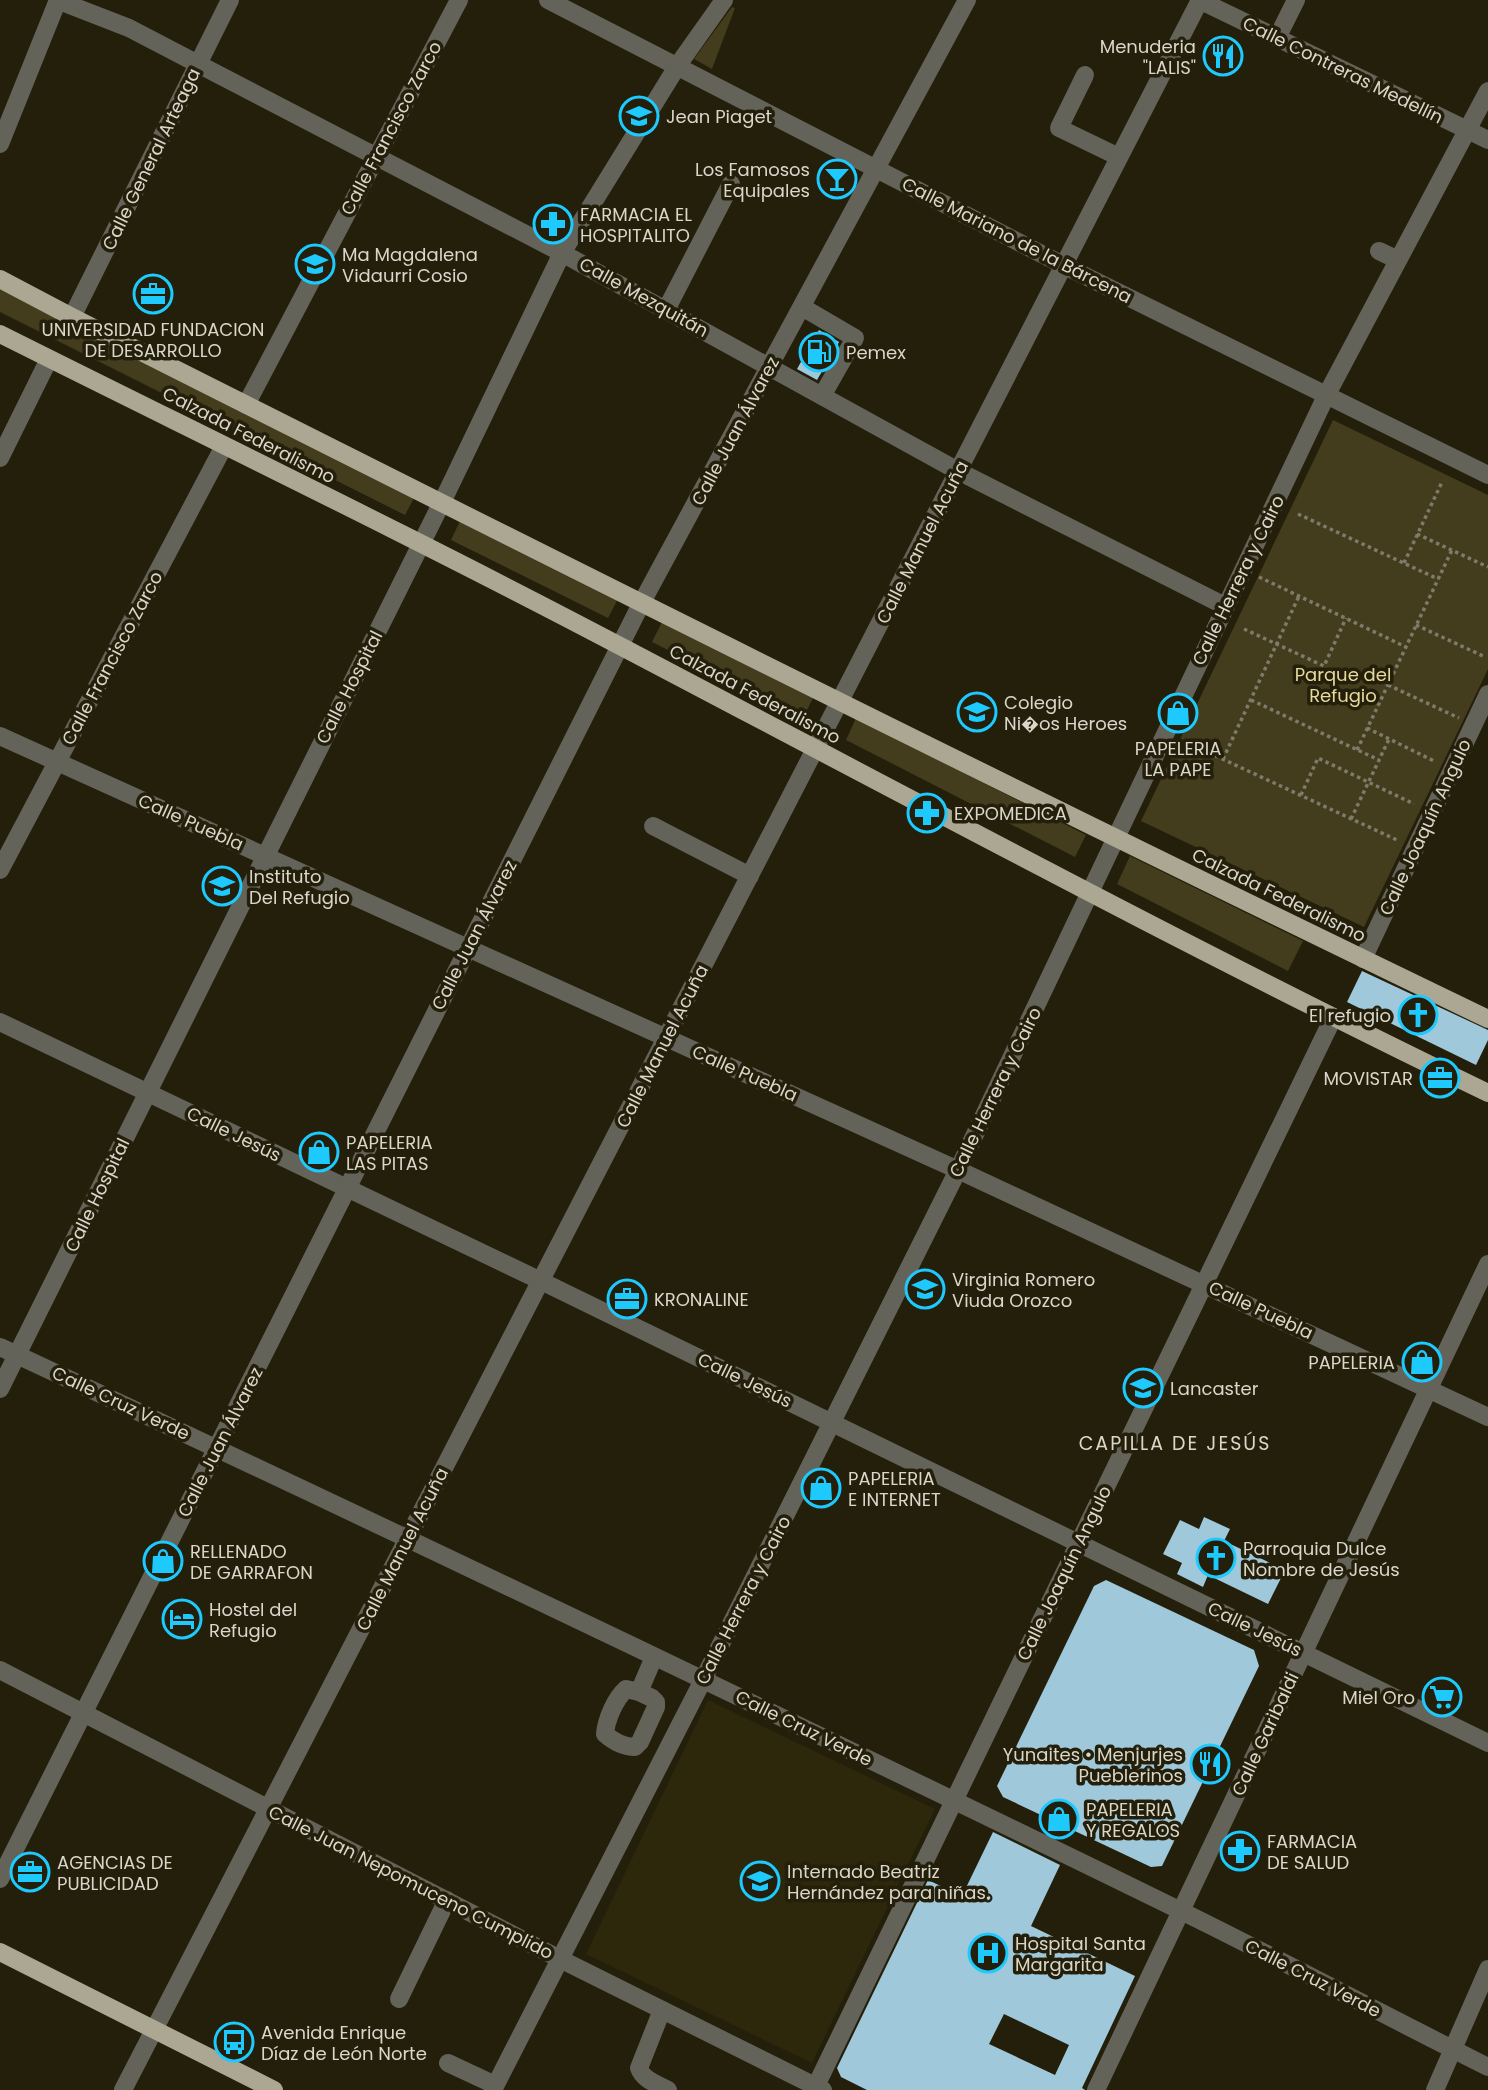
<svg xmlns="http://www.w3.org/2000/svg" width="1488" height="2090" font-family="Poppins,sans-serif">
  <rect width="100%" height="100%" fill="#231f0b"/>
  <polygon fill="#2d270b" points="708,1700 935,1809 812,2063 586,1954"/>
  <g fill="#433c1d">
    <polygon points="732,7 735,8 712,69 694,59"/>
    <polygon points="0,288 415,496 405,515 0,312"/>
    <polygon points="1333,420 1488,495 1488,669 1364,927 1141,821"/>
    <polygon points="461,519 618,599 608,618 451,540"/>
    <polygon points="662,622 813,698 803,718 652,642"/>
    <polygon points="856,718 1086,835 1075,857 846,740"/>
    <polygon points="1130,856 1303,941 1288,971 1117,884"/>
  </g>
  <g fill="#9fc9db" fill-rule="evenodd">
    <polygon points="819,330 839,342 817,380 797,369"/>
    <polygon points="1362,971 1488,1030 1488,1040 1476,1065 1347,1002"/>
    <polygon points="1204,1517 1230,1529 1224,1541 1285,1570 1268,1604 1208,1575 1203,1587 1177,1574 1182,1563 1163,1554 1180,1520 1199,1529"/>
    <polygon points="1106,1580 1254,1650 1259,1666 1162,1866 1151,1867 1003,1797 997,1786 1094,1586"/>
    <path d="M993 1832 1060 1865 1031 1926 1135 1976 1082 2088 1085 2090H867L841 2077 837 2068 928 1880 962 1896ZM1004 2014 1069 2045 1055 2075 989 2044Z"/>
  </g>
  <g fill="none" stroke-linecap="round" stroke-linejoin="round">
    <g stroke="#7f7b6b" stroke-width="3.5" stroke-dasharray="3.5 3.5" stroke-linecap="butt">
      <polyline points="1298,514 1438,579"/>
      <polyline points="1417,534 1488,567"/>
      <polyline points="1404,563 1442,482"/>
      <polyline points="1259,577 1406,647"/>
      <polyline points="1416,625 1483,656"/>
      <polyline points="1244,629 1324,666 1346,618"/>
      <polyline points="1388,685 1459,718"/>
      <polyline points="1251,700 1379,760"/>
      <polyline points="1367,728 1434,761"/>
      <polyline points="1190,744 1397,840"/>
      <polyline points="1357,750 1452,550"/>
      <polyline points="1223,759 1299,596"/>
      <polyline points="1301,795 1318,758 1414,804"/>
      <polyline points="1351,819 1389,739"/>
    </g>
    <g stroke="#646359" stroke-width="18">
      <polyline points="57,0 129,28 198,64 562,253 958,471 1225,606"/>
      <polyline points="548,0 1063,265 1488,475"/>
      <polyline points="1199,0 1488,140"/>
      <polyline points="1277,38 1296,0"/>
      <polyline points="1085,75 1059,128 1119,157"/>
      <polyline points="0,144 58,0"/>
      <polyline points="1379,251 1398,260"/>
      <polyline points="802,307 855,338 822,396"/>
      <polyline points="666,310 731,184"/>
      <polyline points="72,317 230,0"/>
      <polyline points="246,405 459,0"/>
      <polyline points="0,458 49,359"/>
      <polyline points="0,736 958,1170 1488,1417"/>
      <polyline points="653,826 750,876"/>
      <polyline points="0,870 224,446"/>
      <polyline points="1363,959 1488,694"/>
      <polyline points="0,1022 541,1281 1488,1743"/>
      <path d="M0 1347C394 1531 786 1718 1177 1909 1281 1960 1384 2015 1488 2067"/>
      <polyline points="0,1389 447,492 562,253 678,65 724,0"/>
      <polyline points="0,1670 560,1959 823,2090"/>
      <path d="M639 1692 652 1698 656 1702V1707L640 1742 635 1747C624 1747 613 1741 605 1734 606 1720 615 1699 626 1689L639 1692 654 1657"/>
      <polyline points="0,1879 641,604 967,0"/>
      <polyline points="399,1999 447,1900"/>
      <path d="M662 2010 639 2068C643 2080 657 2084 668 2090"/>
      <polyline points="448,2063 495,2085"/>
      <polyline points="123,2090 846,689 1200,0"/>
      <polyline points="493,2090 703,1680 958,1170 1326,396 1488,91"/>
      <polyline points="814,2090 1333,1018"/>
      <polyline points="1096,2090 1488,1264"/>
      <polyline points="1435,2090 1488,1969"/>
    </g>
    <g stroke="#aba792" stroke-width="18">
      <path d="M0 279 72 317C542 554 1013 790 1488 1019"/>
      <path d="M0 334C208 438 417 539 622 647 910 798 1196 952 1488 1093"/>
      <polyline points="0,1952 274,2090"/>
    </g>
  </g>
  <defs>
    <symbol id="restaurant-ring" viewBox="-11 -11 22 22"><circle r="9.5" fill="#231f0b" stroke="#1ec9fd" stroke-width="1.5"/><path d="M-5-6h1v4h1v-4h1v4h1v-4h1v5L-1.5 .5V6h-2V.5L-5-1ZM5-6V6H3V1.5H1.5Q1.5-4 5-6Z" fill="#1ec9fd"/></symbol>
    <symbol id="school-ring" viewBox="-11 -11 22 22"><circle r="9.5" fill="#231f0b" stroke="#1ec9fd" stroke-width="1.5"/><path d="M0-5L7-2L0 1L-7-2ZM-4 1L0 2.5L4 1V4Q0 6-4 4Z" fill="#1ec9fd"/></symbol>
    <symbol id="bar-ring" viewBox="-11 -11 22 22"><circle r="9.5" fill="#231f0b" stroke="#1ec9fd" stroke-width="1.5"/><path d="M-6-5H6L.8 .8V4.5H3.5V6h-7V4.5H-.8V.8Z" fill="#1ec9fd"/></symbol>
    <symbol id="pharmacy-ring" viewBox="-11 -11 22 22"><circle r="9.5" fill="#231f0b" stroke="#1ec9fd" stroke-width="1.5"/><path d="M-2-6h4v4h4v4h-4v4h-4v-4h-4v-4h4Z" fill="#1ec9fd"/></symbol>
    <symbol id="office-ring" viewBox="-11 -11 22 22"><circle r="9.5" fill="#231f0b" stroke="#1ec9fd" stroke-width="1.5"/><path d="M-6-3h4V-5.5h4V-3h4V5H-6ZM-1-4.5V-3h2v-1.5ZM-6 0V1H6V0Z" fill="#1ec9fd"/></symbol>
    <symbol id="fuel-ring" viewBox="-11 -11 22 22"><circle r="9.5" fill="#231f0b" stroke="#1ec9fd" stroke-width="1.5"/><path d="M-5.5-6h7V0h2V4h1.3V-2.5L3-4.5l.8-.8L6-3V5H2.5V1h-1V6h-7ZM-4.2-4.7v3.2H.2V-4.7Z" fill="#1ec9fd"/></symbol>
    <symbol id="shop-ring" viewBox="-11 -11 22 22"><circle r="9.5" fill="#231f0b" stroke="#1ec9fd" stroke-width="1.5"/><path d="M-5-2.5h2.3a2.7 3.5 0 0 1 5.4 0H5L5.5 6h-11ZM-1.5-2.5h3a1.5 2.3 0 0 0-3 0Z" fill="#1ec9fd"/></symbol>
    <symbol id="church-ring" viewBox="-11 -11 22 22"><circle r="9.5" fill="#231f0b" stroke="#1ec9fd" stroke-width="1.5"/><path d="M-1.2-6h2.4v3.5h3.3v2.4h-3.3V6h-2.4V-.1h-3.3v-2.4h3.3Z" fill="#1ec9fd"/></symbol>
    <symbol id="hotel-ring" viewBox="-11 -11 22 22"><circle r="9.5" fill="#231f0b" stroke="#1ec9fd" stroke-width="1.5"/><path d="M-6-4.5h1.5V1H6V5H4.5V3h-9V5H-6ZM-4 0a1.8 1.8 0 1 1 3.6 0ZM.5 0V-2.5h3Q6-2.5 6 0Z" fill="#1ec9fd"/></symbol>
    <symbol id="supermarket-ring" viewBox="-11 -11 22 22"><circle r="9.5" fill="#231f0b" stroke="#1ec9fd" stroke-width="1.5"/><path d="M-6-5.5h2.5l.6 2H6L4.5 2H-2.5L-4.4-4H-6ZM-1.5 3.2a1.3 1.3 0 1 0 .1 0ZM3 3.2a1.3 1.3 0 1 0 .1 0Z" fill="#1ec9fd"/></symbol>
    <symbol id="hospital-ring" viewBox="-11 -11 22 22"><circle r="9.5" fill="#231f0b" stroke="#1ec9fd" stroke-width="1.5"/><path d="M-5-5h3v3.5h4V-5h3V5h-3V1.5h-4V5h-3Z" fill="#1ec9fd"/></symbol>
    <symbol id="bus-ring" viewBox="-11 -11 22 22"><circle r="9.5" fill="#231f0b" stroke="#1ec9fd" stroke-width="1.5"/><path d="M-5-6H5V4H4V6H2V4H-2V6H-4V4H-5ZM-3.5-4V0h7V-4ZM-3.5 1.2v1.5H-2V1.2ZM2 1.2v1.5H3.5V1.2Z" fill="#1ec9fd"/></symbol>
  </defs>
  <g fill-rule="evenodd">
    <use href="#restaurant-ring" x="1201" y="34" width="44" height="44"/>
    <use href="#school-ring" x="617" y="94" width="44" height="44"/>
    <use href="#bar-ring" x="815" y="157" width="44" height="44"/>
    <use href="#pharmacy-ring" x="531" y="202" width="44" height="44"/>
    <use href="#school-ring" x="293" y="242" width="44" height="44"/>
    <use href="#office-ring" x="131" y="272" width="44" height="44"/>
    <use href="#fuel-ring" x="797" y="330" width="44" height="44"/>
    <use href="#school-ring" x="955" y="690" width="44" height="44"/>
    <use href="#shop-ring" x="1156" y="691" width="44" height="44"/>
    <use href="#pharmacy-ring" x="905" y="791" width="44" height="44"/>
    <use href="#school-ring" x="200" y="864" width="44" height="44"/>
    <use href="#church-ring" x="1396" y="993" width="44" height="44"/>
    <use href="#office-ring" x="1418" y="1056" width="44" height="44"/>
    <use href="#shop-ring" x="297" y="1130" width="44" height="44"/>
    <use href="#school-ring" x="903" y="1267" width="44" height="44"/>
    <use href="#office-ring" x="605" y="1277" width="44" height="44"/>
    <use href="#shop-ring" x="1400" y="1340" width="44" height="44"/>
    <use href="#school-ring" x="1121" y="1366" width="44" height="44"/>
    <use href="#shop-ring" x="799" y="1466" width="44" height="44"/>
    <use href="#church-ring" x="1194" y="1536" width="44" height="44"/>
    <use href="#shop-ring" x="141" y="1539" width="44" height="44"/>
    <use href="#hotel-ring" x="160" y="1597" width="44" height="44"/>
    <use href="#supermarket-ring" x="1420" y="1675" width="44" height="44"/>
    <use href="#restaurant-ring" x="1188" y="1742" width="44" height="44"/>
    <use href="#shop-ring" x="1037" y="1797" width="44" height="44"/>
    <use href="#pharmacy-ring" x="1218" y="1829" width="44" height="44"/>
    <use href="#office-ring" x="8" y="1850" width="44" height="44"/>
    <use href="#school-ring" x="738" y="1859" width="44" height="44"/>
    <use href="#hospital-ring" x="966" y="1931" width="44" height="44"/>
    <use href="#bus-ring" x="212" y="2020" width="44" height="44"/>
  </g>
  <g text-anchor="middle" dominant-baseline="central" stroke-width="7" stroke-linejoin="round" paint-order="stroke">
    <g font-size="18" fill="#d9d6ca" stroke="#231f0b" text-anchor="start">
      <text x="1196" y="46" text-anchor="end">Menuderia<tspan x="1196" dy="21">"LALIS"</tspan></text>
      <text x="666" y="116">Jean Piaget</text>
      <text x="810" y="169" text-anchor="end">Los Famosos<tspan x="810" dy="21">Equipales</tspan></text>
      <text x="580" y="214">FARMACIA EL<tspan x="580" dy="21">HOSPITALITO</tspan></text>
      <text x="342" y="254">Ma Magdalena<tspan x="342" dy="21">Vidaurri Cosio</tspan></text>
      <text x="153" y="329" text-anchor="middle">UNIVERSIDAD FUNDACION<tspan x="153" dy="21">DE DESARROLLO</tspan></text>
      <text x="846" y="352">Pemex</text>
      <text x="1004" y="702">Colegio<tspan x="1004" dy="21">Ni�os Heroes</tspan></text>
      <text x="1178" y="748" text-anchor="middle">PAPELERIA<tspan x="1178" dy="21">LA PAPE</tspan></text>
      <text x="954" y="813">EXPOMEDICA</text>
      <text x="249" y="876">Instituto<tspan x="249" dy="21">Del Refugio</tspan></text>
      <text x="1391" y="1015" text-anchor="end">El refugio</text>
      <text x="1413" y="1078" text-anchor="end">MOVISTAR</text>
      <text x="346" y="1142">PAPELERIA<tspan x="346" dy="21">LAS PITAS</tspan></text>
      <text x="952" y="1279">Virginia Romero<tspan x="952" dy="21">Viuda Orozco</tspan></text>
      <text x="654" y="1299">KRONALINE</text>
      <text x="1395" y="1362" text-anchor="end">PAPELERIA</text>
      <text x="1170" y="1388">Lancaster</text>
      <text x="848" y="1478">PAPELERIA<tspan x="848" dy="21">E INTERNET</tspan></text>
      <text x="1243" y="1548">Parroquia Dulce<tspan x="1243" dy="21">Nombre de Jesús</tspan></text>
      <text x="190" y="1551">RELLENADO<tspan x="190" dy="21">DE GARRAFON</tspan></text>
      <text x="209" y="1609">Hostel del<tspan x="209" dy="21">Refugio</tspan></text>
      <text x="1415" y="1697" text-anchor="end">Miel Oro</text>
      <text x="1183" y="1754" text-anchor="end">Yunaites • Menjurjes<tspan x="1183" dy="21">Pueblerinos</tspan></text>
      <text x="1086" y="1809">PAPELERIA<tspan x="1086" dy="21">Y REGALOS</tspan></text>
      <text x="1267" y="1841">FARMACIA<tspan x="1267" dy="21">DE SALUD</tspan></text>
      <text x="57" y="1862">AGENCIAS DE<tspan x="57" dy="21">PUBLICIDAD</tspan></text>
      <text x="787" y="1871">Internado Beatriz<tspan x="787" dy="21">Hernández para niñas.</tspan></text>
      <text x="1015" y="1943">Hospital Santa<tspan x="1015" dy="21">Margarita</tspan></text>
      <text x="261" y="2032">Avenida Enrique<tspan x="261" dy="21">Díaz de León Norte</tspan></text>
    </g>
    <g font-size="18" fill="#d9d6ca" stroke="#231f0b">
      <text transform="translate(1343 70) rotate(26)">Calle Contreras Medellín</text>
      <text transform="translate(391 128) rotate(-62)">Calle Francisco Zarco</text>
      <text transform="translate(151 159) rotate(-64)">Calle General Arteaga</text>
      <text transform="translate(1017 240) rotate(27)">Calle Mariano de la Bárcena</text>
      <text transform="translate(644 297) rotate(29)">Calle Mezquitán</text>
      <text transform="translate(735 431) rotate(-62)">Calle Juan Álvarez</text>
      <text transform="translate(249 435) rotate(27)">Calzada Federalismo</text>
      <text transform="translate(922 542) rotate(-63)">Calle Manuel Acuña</text>
      <text transform="translate(1238 580) rotate(-64)">Calle Herrera y Cairo</text>
      <text transform="translate(112 658) rotate(-62)">Calle Francisco Zarco</text>
      <text transform="translate(349 687) rotate(-63)">Calle Hospital</text>
      <text transform="translate(755 694) rotate(28)">Calzada Federalismo</text>
      <text transform="translate(191 822) rotate(24)">Calle Puebla</text>
      <text transform="translate(1425 827) rotate(-65)">Calle Joaquín Angulo</text>
      <text transform="translate(1279 895) rotate(26)">Calzada Federalismo</text>
      <text transform="translate(474 935) rotate(-63)">Calle Juan Álvarez</text>
      <text transform="translate(662 1046) rotate(-63)">Calle Manuel Acuña</text>
      <text transform="translate(745 1073) rotate(24)">Calle Puebla</text>
      <text transform="translate(995 1092) rotate(-64)">Calle Herrera y Cairo</text>
      <text transform="translate(234 1134) rotate(26)">Calle Jesús</text>
      <text transform="translate(97 1195) rotate(-64)">Calle Hospital</text>
      <text transform="translate(1261 1310) rotate(25)">Calle Puebla</text>
      <text transform="translate(745 1380) rotate(26)">Calle Jesús</text>
      <text transform="translate(121 1403) rotate(25)">Calle Cruz Verde</text>
      <text transform="translate(220 1442) rotate(-63)">Calle Juan Álvarez</text>
      <text transform="translate(402 1549) rotate(-63)">Calle Manuel Acuña</text>
      <text transform="translate(1064 1573) rotate(-64)">Calle Joaquín Angulo</text>
      <text transform="translate(743 1600) rotate(-63)">Calle Herrera y Cairo</text>
      <text transform="translate(1255 1629) rotate(26)">Calle Jesús</text>
      <text transform="translate(804 1728) rotate(26)">Calle Cruz Verde</text>
      <text transform="translate(1265 1734) rotate(-65)">Calle Garibaldi</text>
      <text transform="translate(411 1882) rotate(27)">Calle Juan Nepomuceno Cumplido</text>
      <text transform="translate(1313 1978) rotate(27)">Calle Cruz Verde</text>
    </g>
    <g font-size="18" fill="#e7da9c" stroke="#231f0b">
      <text x="1343" y="674">Parque del<tspan x="1343" dy="21">Refugio</tspan></text>
    </g>
    <g font-size="19" letter-spacing="2" fill="#d9d6ca" stroke="#231f0b">
      <text x="1175" y="1443">CAPILLA DE JESÚS</text>
    </g>
  </g>
</svg>
